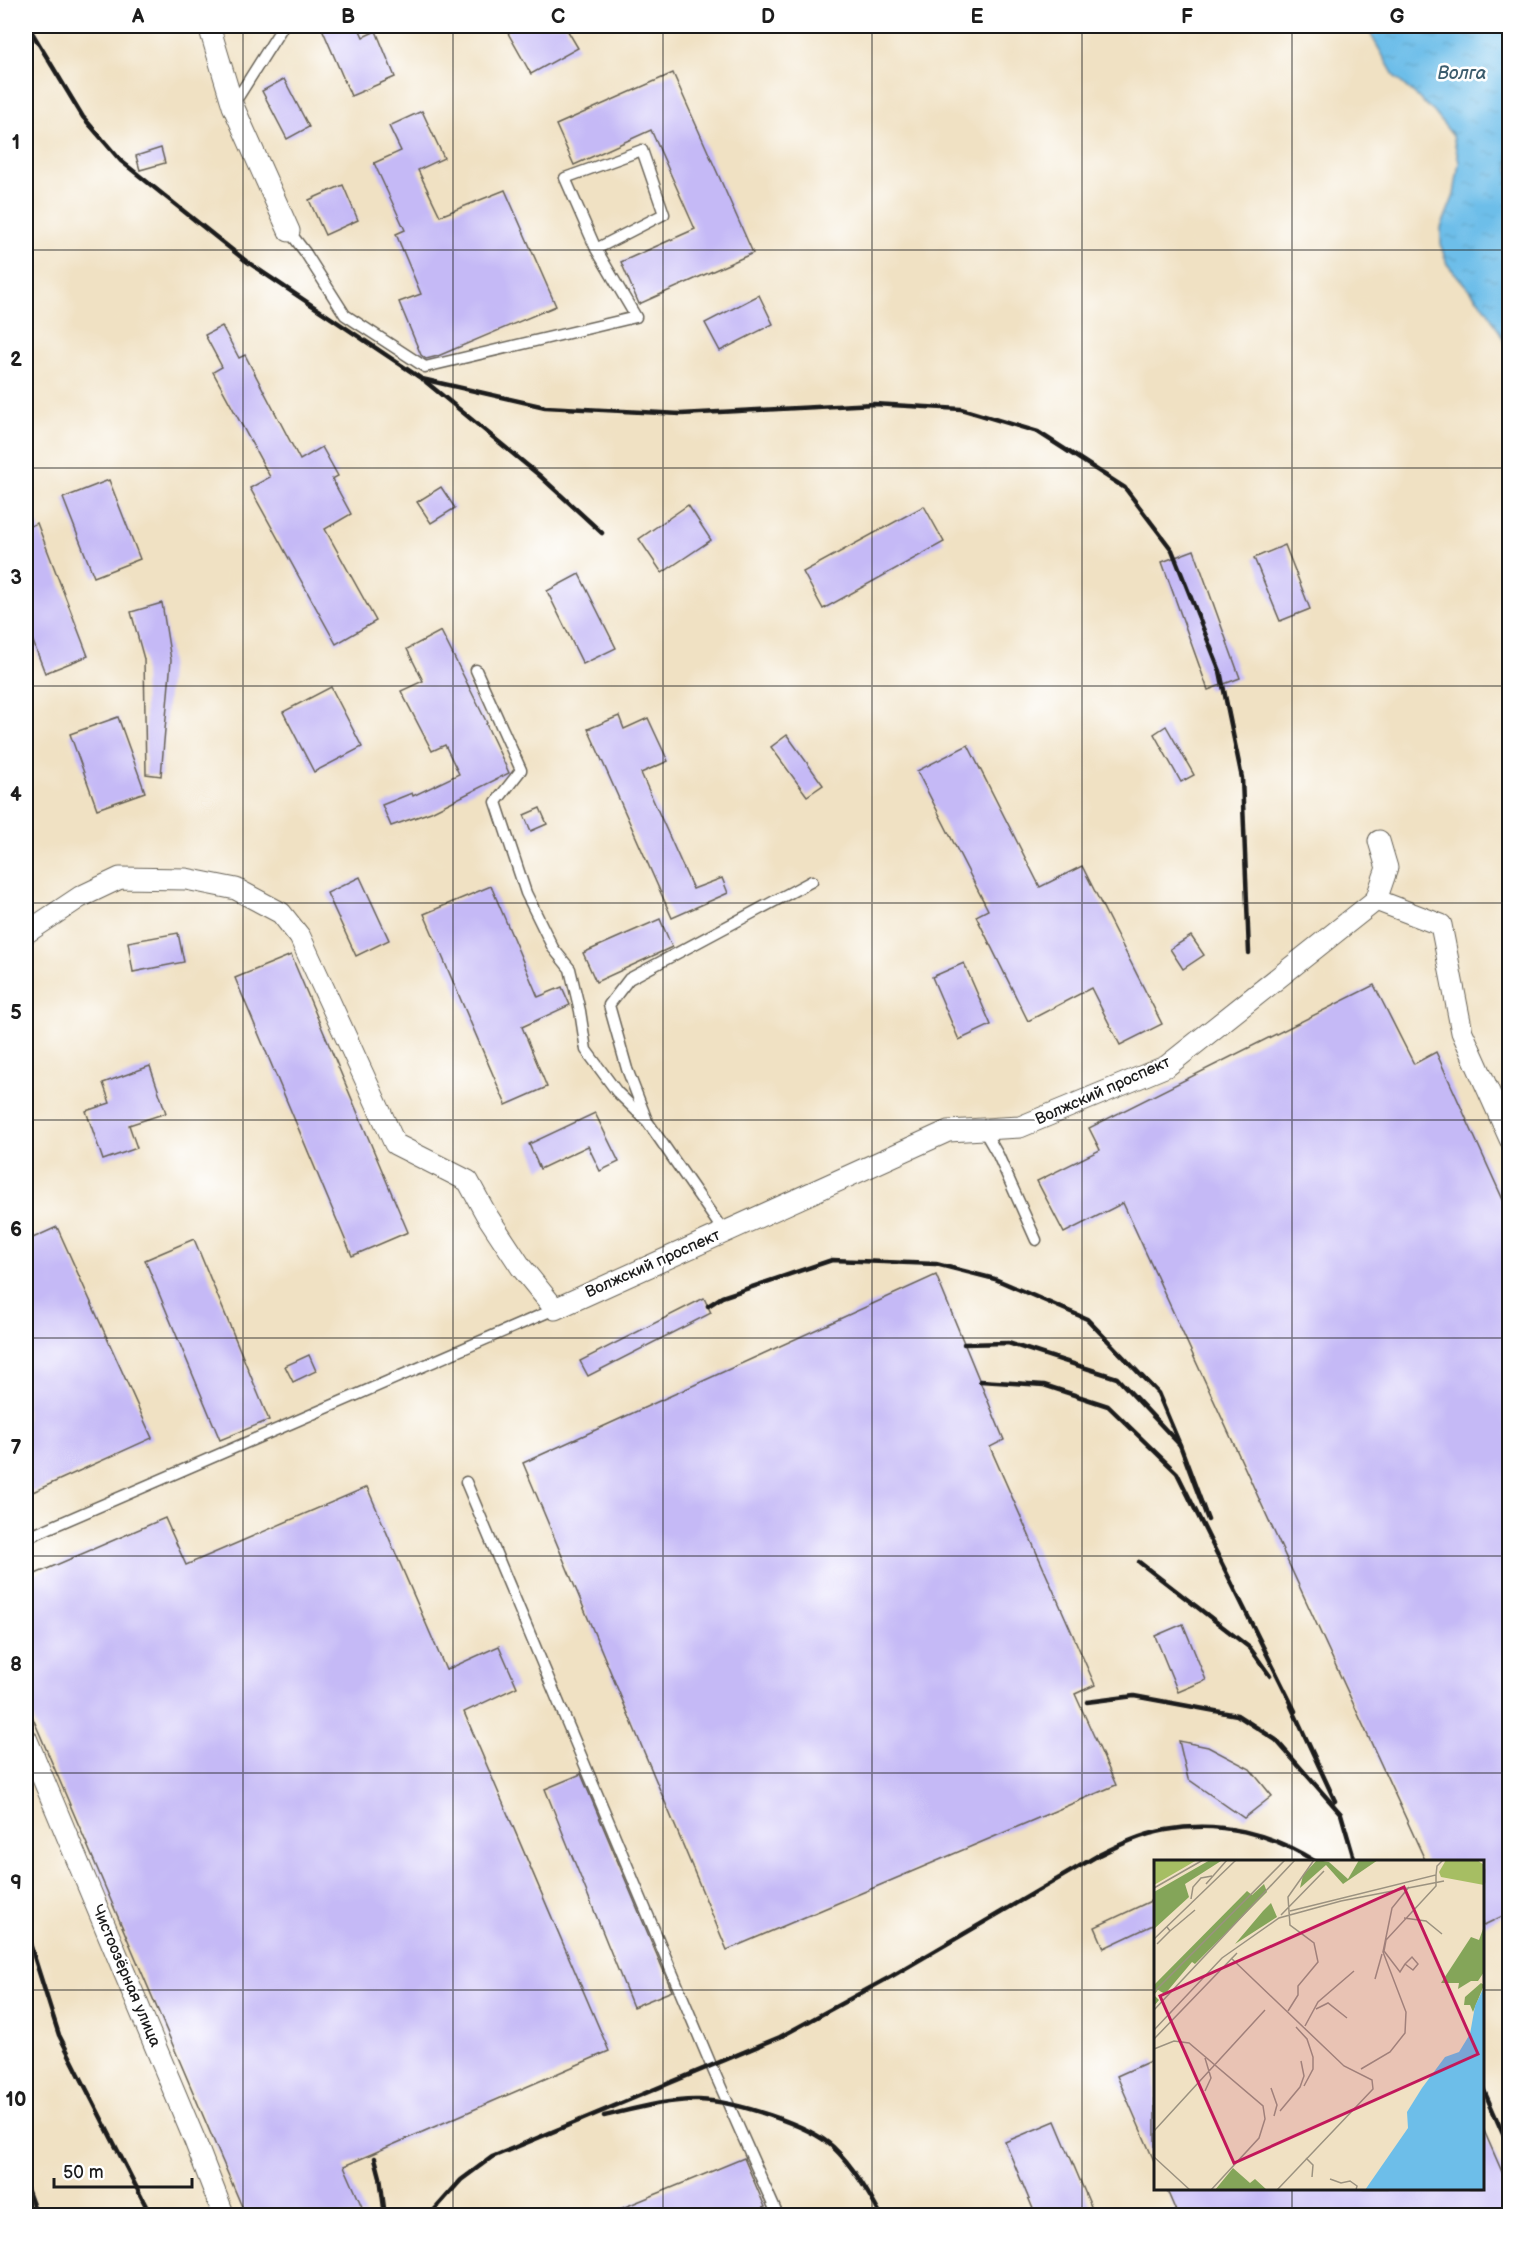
<svg xmlns="http://www.w3.org/2000/svg" width="1535" height="2241" font-family="'Balsamiq Sans',sans-serif">
  <defs>
    <pattern id="water-ripples" width="26" height="14" patternUnits="userSpaceOnUse" patternTransform="scale(1.5)"><rect width="26" height="14" fill="#6dbee9"/><path d="M2 4q2-2 4 0t4 0M15 11q2-2 4 0t4 0" fill="none" stroke="#5ea3c7"/></pattern>
  </defs>
  <rect width="100%" height="100%" fill="#fff"/>
  <filter id="ink" filterUnits="userSpaceOnUse"><feTurbulence type="fractalNoise" baseFrequency=".0167" numOctaves="2"/><feDisplacementMap in="SourceGraphic" scale="12" xChannelSelector="R" yChannelSelector="G"/><feConvolveMatrix kernelMatrix="1 2 1 2 8 2 1 2 1" color-interpolation-filters="sRGB"/></filter>
  <filter id="wash" filterUnits="userSpaceOnUse"><feTurbulence type="fractalNoise" baseFrequency=".008" numOctaves="4" result="noise"/><feDisplacementMap in="SourceGraphic" scale="24" xChannelSelector="R" yChannelSelector="G"/><feGaussianBlur stdDeviation="1.35" result="paint"/><feColorMatrix in="noise" values="0 0 0 0 0 0 0 0 0 0 0 0 0 0 0 0 0 1.4 0 .05"/><feComposite in="paint" operator="in"/></filter>
  <g filter="url(#wash)">
    <rect width="100%" height="100%" fill="#f0e1c3"/>
    <polygon fill="url(#water-ripples)" stroke="#446d82" stroke-width="1.5" points="1366,26 1509,26 1509,354 1503,339 1487,310 1447,264 1441,246 1441,228 1454,195 1459,162 1453,136 1434,112 1395,77"/>
    <g id="blocks">
      <g fill="#c5b9f6">
        <polygon points="321,26 358,26 363,37 376,31 395,77 351,96"/>
        <polygon points="504,26 565,26 578,48 531,74"/>
        <polygon points="673,73 753,253 639,304 621,262 695,229 651,130 574,165 556,125"/>
        <polygon points="284,79 309,127 287,139 262,91"/>
        <polygon points="422,111 444,158 418,170 440,216 505,190 556,306 438,356 426,359 421,355 399,302 421,294 396,234 405,230 374,163 401,151 389,126"/>
        <polygon points="161,148 165,163 140,170 136,156"/>
        <polygon points="343,185 358,220 325,235 309,200"/>
        <polygon points="759,295 773,324 720,351 705,323"/>
        <polygon points="222,326 239,358 245,355 300,460 322,447 338,476 332,479 351,514 325,529 376,621 336,644 250,488 270,477 213,372 222,367 205,335"/>
        <polygon points="109,480 140,559 94,577 63,498"/>
        <polygon points="441,487 455,508 431,523 417,502"/>
        <polygon points="688,505 711,540 662,573 639,539"/>
        <polygon points="924,506 944,542 823,609 803,572"/>
        <polygon points="37,523 88,656 45,673 26,623 26,528"/>
        <polygon points="1285,545 1310,609 1280,621 1254,558"/>
        <polygon points="1194,550 1240,678 1208,690 1162,562"/>
        <polygon points="579,574 616,648 583,664 547,591"/>
        <polygon points="162,603 171,660 161,776 146,774 144,659 131,612"/>
        <polygon points="441,631 487,723 486,724 509,773 431,812 391,826 382,805 412,793 413,796 459,774 445,745 432,751 401,691 423,681 407,649"/>
        <polygon points="331,687 362,747 314,772 283,712"/>
        <polygon points="619,716 624,729 648,718 668,761 641,773 693,889 722,878 728,893 672,918 588,729"/>
        <polygon points="118,717 145,792 97,809 70,734"/>
        <polygon points="1166,726 1194,775 1181,782 1154,734"/>
        <polygon points="787,735 823,785 807,796 771,747"/>
        <polygon points="968,745 1040,887 1082,866 1162,1024 1120,1045 1091,988 1028,1021 976,916 988,910 917,771"/>
        <polygon points="540,808 547,824 531,831 524,815"/>
        <polygon points="360,877 389,940 356,956 327,893"/>
        <polygon points="491,886 538,997 562,987 570,1005 522,1027 547,1087 506,1105 424,914"/>
        <polygon points="660,919 672,947 596,982 583,953"/>
        <polygon points="178,933 184,962 133,972 128,942"/>
        <polygon points="1191,936 1204,955 1183,969 1170,949"/>
        <polygon points="291,955 408,1232 352,1256 235,978"/>
        <polygon points="964,963 991,1025 959,1040 932,977"/>
        <polygon points="1374,985 1414,1064 1436,1052 1509,1213 1509,1913 1482,1926 1482,1862 1426,1862 1123,1203 1064,1233 1037,1181 1100,1150 1089,1128"/>
        <polygon points="150,1066 166,1113 129,1125 137,1148 103,1160 86,1111 110,1103 103,1083"/>
        <polygon points="595,1113 619,1162 600,1171 588,1146 540,1169 529,1144"/>
        <polygon points="57,1227 152,1438 26,1495 26,1241"/>
        <polygon points="194,1239 269,1420 220,1440 145,1260"/>
        <polygon points="936,1275 1004,1440 990,1447 1095,1685 1075,1694 1116,1785 727,1950 523,1463"/>
        <polygon points="704,1298 711,1313 588,1376 580,1361"/>
        <polygon points="309,1355 316,1371 293,1382 285,1366"/>
        <polygon points="367,1487 446,1670 499,1646 517,1687 464,1712 609,2051 344,2166 366,2216 246,2216 26,1702 26,1578 165,1518 186,1565"/>
        <polygon points="1183,1624 1206,1680 1178,1692 1155,1636"/>
        <polygon points="1179,1741 1208,1747 1250,1769 1272,1796 1244,1818 1188,1779"/>
        <polygon points="581,1774 672,1991 633,2007 545,1789"/>
        <polygon points="1155,1899 1155,1924 1104,1948 1095,1927"/>
        <polygon points="1155,2059 1155,2163 1117,2076"/>
        <polygon points="1055,2121 1095,2216 1036,2216 1005,2142"/>
        <polygon points="1482,2126 1509,2188 1509,2216 1178,2216 1166,2188 1482,2188"/>
        <polygon points="744,2158 765,2207 744,2216 603,2216"/>
      </g>
    </g>
  </g>
  <g filter="url(#ink)">
    <use href="#blocks" fill-opacity="0" stroke="#666156" stroke-width="1.5"/>
    <g fill="none" stroke-linecap="round" stroke-linejoin="round">
      <defs>
        <g id="lane">
          <polyline points="233,105 283,26"/>
          <polyline points="289,231 305,252 345,315 425,367 636,317 596,249 664,214 642,150 565,178 596,249"/>
          <polyline points="476,670 521,770 496,802 526,893 553,948 570,969 580,1011 586,1050 617,1092 647,1121 724,1232"/>
          <polyline points="646,1118 627,1069 609,1005 629,979 812,881"/>
          <polyline points="983,1129 998,1155 1036,1240"/>
          <polyline points="466,1482 711,2065 778,2216"/>
          <polyline points="26,1538 555,1309"/>
        </g>
        <g id="street">
          <polyline points="209,26 233,106 289,231"/>
          <polyline points="1376,900 1387,868 1379,841"/>
          <polyline points="26,933 80,897 120,878 186,879 236,889 281,913 300,937 395,1144 468,1181 486,1214 521,1267 555,1309 948,1131 1020,1127 1167,1066 1376,900 1441,925 1462,1032 1510,1139"/>
          <polyline points="26,1738 195,2141 224,2216"/>
        </g>
      </defs>
      <use href="#lane" stroke="#666156" stroke-width="13"/>
      <use href="#street" stroke="#666156" stroke-width="23"/>
      <use href="#lane" stroke="#fff" stroke-width="10"/>
      <use href="#street" stroke="#fff" stroke-width="21"/>
      <g stroke="#1c1c1c" stroke-width="4.5">
        <polyline points="28,26 83,117 121,161 246,261 422,379 545,407 681,414 874,404 961,409 1038,432 1125,488 1172,550 1220,671 1242,778 1249,953"/>
        <polyline points="426,382 539,475 602,533"/>
        <polyline points="708,1306 722,1297 832,1260 936,1264 995,1279 1087,1319 1158,1393 1180,1445"/>
        <polyline points="964,1344 1008,1343 1117,1378 1180,1445 1208,1520"/>
        <polyline points="980,1381 1044,1385 1108,1406 1177,1473 1295,1711"/>
        <polyline points="1139,1562 1250,1648 1270,1676"/>
        <polyline points="1087,1702 1134,1696 1237,1715 1276,1740 1341,1814 1355,1862"/>
        <polyline points="1291,1706 1335,1801"/>
        <polyline points="26,1931 59,2035 151,2216"/>
        <polyline points="1482,2086 1510,2150"/>
        <path d="M604 2116C634 2109 668 2099 699 2100 734 2101 808 2124 833 2147 853 2166 868 2192 881 2216"/>
        <polyline points="375,2158 380,2177 385,2216"/>
        <polyline points="26,2186 37,2216"/>
        <path d="M429 2216 461 2180 492 2157 780 2037 892 1976 1097 1856C1119 1845 1142 1834 1166 1830 1219 1820 1271 1833 1316 1862"/>
      </g>
    </g>
  </g>
  <path fill="none" stroke="#1c1c1c" stroke-width="1.5" stroke-opacity="0.55" d="M243 26V2216M453 26V2216M663 26V2216M872 26V2216M1082 26V2216M1292 26V1862M26 250H1510M26 468H1510M26 686H1510M26 903H1510M26 1120H1510M26 1338H1510M26 1556H1510M26 1773H1510M26 1990H1156M1482 1990H1510M1292 2188V2216"/>
  <g text-anchor="middle" dominant-baseline="central" stroke-width="5" stroke-linejoin="round" paint-order="stroke">
    <g font-size="16" fill="#1c1c1c" stroke="#fff">
      <text transform="translate(1103 1091) rotate(-24)">Волжский проспект</text>
      <text transform="translate(653 1264) rotate(-24)">Волжский проспект</text>
      <text transform="translate(126 1976) rotate(67)">Чистоозёрная улица</text>
    </g>
    <g font-size="18" font-style="italic" fill="#3c5d6e" stroke="#fff">
      <text x="1462" y="73">Волга</text>
    </g>
  </g>
  <g transform="translate(1154 1860)">
    <rect width="330" height="330" fill="#f0e1c3"/>
    <path d="M0 0H43L0 25ZM292 0H323L330 5V25L287 17 285 12Z" fill="#a6be63"/>
    <path d="M56 0 67 1 31 24 35 37 0 69V32ZM163 0 175 2 194 19 205 0H224L189 24 172 5 146 28 149 15ZM110 24 113 32 41 104 38 102 11 134 4 130 0 135 5 140 0 146V125L93 31 98 35ZM117 43 123 57 81 84 109 51ZM329 69 330 112 324 121H317L304 129 305 123H287L317 77 325 80ZM327 123 330 125 319 152 316 145H310L311 137ZM79 308 96 323 101 319 113 330H61Z" fill="#84a559"/>
    <path d="M330 127V330H211L254 268 253 252 268 228 291 197 305 192 316 174 321 146Z" fill="#6dbee9"/>
    <path fill="none" stroke="#9b9280" stroke-width="1.5" d="M52 24 73 0M0 28 49 0M37 39 39 27 47 18 58 16M136 51 282 15 283 6 289 0M127 55 170 11M250 58 272 61 288 74M13 67 16 71 41 50M0 79 82 0M3 84 16 71M77 98 190 206 218 220 219 229 123 330M251 104 258 97 264 104 259 110 251 104 246 112 230 91 232 80 282 26V15M221 119 228 94M0 132 131 0M162 149 174 143 193 158M0 150 141 0M134 151 144 135V126L164 102 160 83 136 65 134 37 160 0M151 166 164 142 200 111M142 167 153 179 159 197V209L150 226M0 170 68 98 125 58 187 41 290 21M0 179 83 93M0 189 20 181 35 183 109 246 111 259 105 278 57 330M207 209 236 192 251 173 252 152 229 92 238 48 255 27M117 228 123 245 120 256M51 231 57 218 51 198M126 251 146 227 150 216 147 201M0 271 111 150M0 297 36 330M152 298 159 305 158 317M176 319 187 323 196 321 203 326 202 330"/>
    <path fill="#c2185b" fill-opacity="0.15" stroke="#c2185b" stroke-width="3" d="M250 27 324 194 80 303 6 136Z"/>
    <rect width="330" height="330" fill="none" stroke="#1c1c1c" stroke-width="3"/>
  </g>
  <rect width="1535" height="2241" fill="none" stroke="#fff" stroke-width="66"/>
  <path d="M54 2178v9h138v-9" fill="none" stroke="#1c1c1c" stroke-width="3"/>
  <text x="63" y="2178" font-size="18" fill="#1c1c1c" stroke="#ffffff" stroke-width="4.5" paint-order="stroke">50 m</text>
  <rect x="33" y="33" width="1469" height="2175" fill="none" stroke="#1c1c1c" stroke-width="2"/>
  <g font-size="20" text-anchor="middle" font-weight="bold" fill="#1c1c1c">
    <text x="138" y="23">A</text>
    <text x="348" y="23">B</text>
    <text x="558" y="23">C</text>
    <text x="768" y="23">D</text>
    <text x="977" y="23">E</text>
    <text x="1187" y="23">F</text>
    <text x="1397" y="23">G</text>
    <text x="16" y="149">1</text>
    <text x="16" y="366">2</text>
    <text x="16" y="584">3</text>
    <text x="16" y="801">4</text>
    <text x="16" y="1019">5</text>
    <text x="16" y="1236">6</text>
    <text x="16" y="1454">7</text>
    <text x="16" y="1671">8</text>
    <text x="16" y="1889">9</text>
    <text x="16" y="2106">10</text>
  </g>
</svg>
